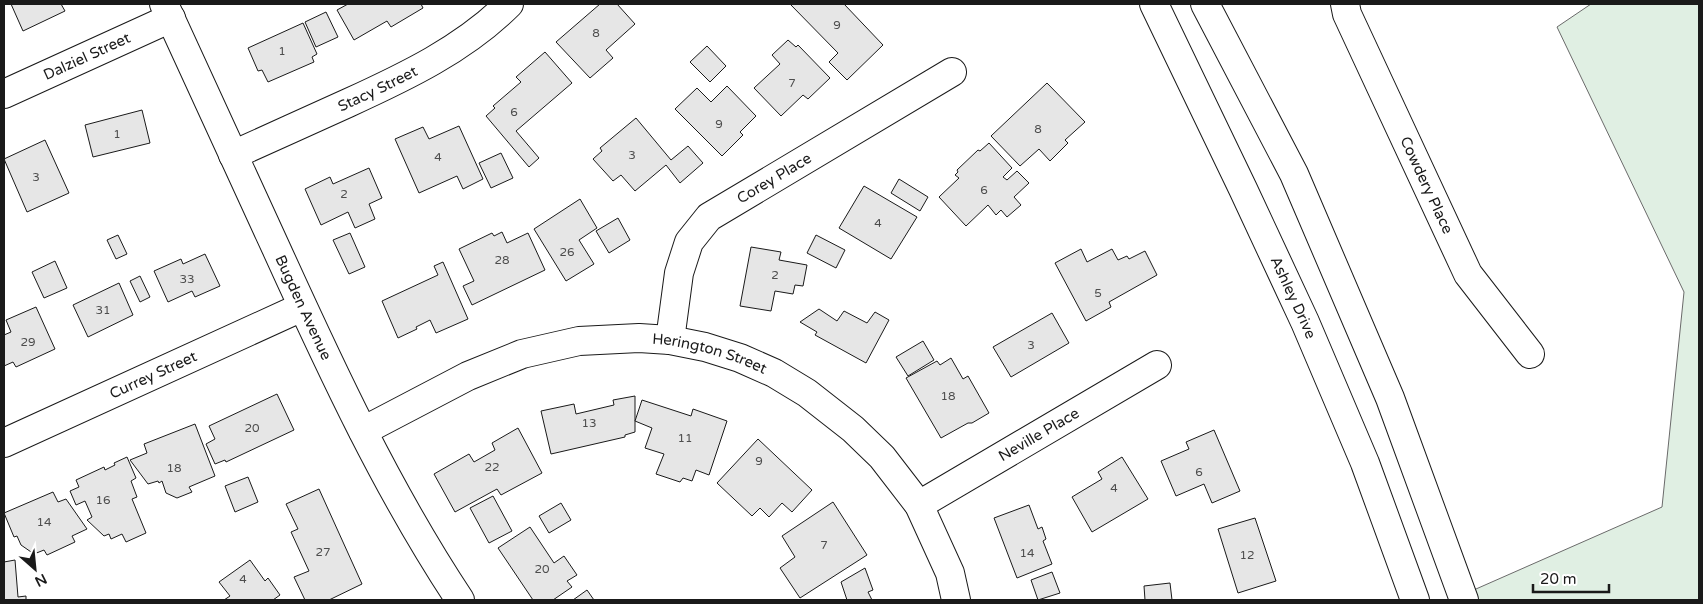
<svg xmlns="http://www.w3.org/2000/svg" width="1703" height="604" font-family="'Varela Round',sans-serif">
  <rect width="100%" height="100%" fill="#fff"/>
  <polygon fill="#e0efe3" stroke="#6a6a6a" points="1591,4 1699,4 1699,600 1451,600 1662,507 1684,292 1557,27"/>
  <g fill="#e6e6e6" stroke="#1a1a1a">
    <polygon points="11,4 61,4 65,11 23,31"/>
    <polygon points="348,4 421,4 423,8 391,27 387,21 354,40 337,10"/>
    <polygon points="600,4 617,4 635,24 606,50 613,58 590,78 556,42"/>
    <polygon points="790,4 844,4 883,45 847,80 829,62 838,53"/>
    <polygon points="326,12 338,37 316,47 305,22"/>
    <polygon points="303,23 317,54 312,57 314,62 268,82 262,70 258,71 248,48"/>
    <polygon points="788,40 796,47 798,45 830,78 808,99 803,95 781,116 754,88 780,64 772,55"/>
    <polygon points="707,46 726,66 710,82 690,62"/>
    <polygon points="545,52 572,83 516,131 539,158 529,167 486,116 495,108 493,106 521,82 516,77"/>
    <polygon points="1047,83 1085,122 1065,140 1068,143 1050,161 1039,149 1020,166 991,136"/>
    <polygon points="727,86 756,116 740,132 743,135 722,156 675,109 697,88 711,102"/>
    <polygon points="142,110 150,143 93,157 85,125"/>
    <polygon points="636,118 671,160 688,146 703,163 680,183 666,165 635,191 621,175 613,181 593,159 602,151 600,148"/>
    <polygon points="459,126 483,179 463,189 457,176 419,193 395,139 423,127 429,139"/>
    <polygon points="45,140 69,193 27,212 4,159"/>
    <polygon points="989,143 1012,168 1003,177 1007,180 1017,171 1029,183 1014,197 1021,205 1007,217 1001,210 996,215 988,205 966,226 939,197 959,178 955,175 958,172 957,170 978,150 980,151"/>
    <polygon points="501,153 513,178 491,188 479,163"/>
    <polygon points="369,168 382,198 369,204 375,219 355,228 348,212 321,225 305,189 330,177 333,184"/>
    <polygon points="899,179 928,197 920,211 891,193"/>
    <polygon points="864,186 917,217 891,259 839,228"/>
    <polygon points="580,199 597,228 579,240 594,264 566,281 534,229"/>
    <polygon points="618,218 630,240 609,253 596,231"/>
    <polygon points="502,232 507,243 528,233 545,270 472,305 463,286 474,281 459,249 492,233 494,236"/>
    <polygon points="350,233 365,267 349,274 333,240"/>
    <polygon points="118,235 127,254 116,259 107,240"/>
    <polygon points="816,235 845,250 836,268 807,253"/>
    <polygon points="751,247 781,252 779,260 807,265 803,286 795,285 793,294 775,291 771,311 740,306"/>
    <polygon points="1081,249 1087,262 1112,249 1118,260 1127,256 1129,259 1145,251 1157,275 1109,302 1111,307 1086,321 1055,263"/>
    <polygon points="205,254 220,286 195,297 192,291 168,302 154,271 181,259 183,264"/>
    <polygon points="55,261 67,288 44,298 32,272"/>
    <polygon points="443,262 468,319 436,333 430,320 416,327 417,329 398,338 382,301 438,275 434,266"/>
    <polygon points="140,276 150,297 140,302 130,281"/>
    <polygon points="119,283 133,315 88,337 73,305"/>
    <polygon points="36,307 55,349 16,367 13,362 4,366 4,335 11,332 6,320"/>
    <polygon points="819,309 837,321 844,311 867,323 875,312 889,320 866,363 815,335 817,332 800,322"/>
    <polygon points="1052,313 1069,343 1011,377 993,347"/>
    <polygon points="923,341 934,360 908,376 896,357"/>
    <polygon points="951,358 963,379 968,376 989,413 972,423 968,423 941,438 906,378 937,361 940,365"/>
    <polygon points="277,394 294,430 226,462 225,460 215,464 206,444 215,439 209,426"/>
    <polygon points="635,396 635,432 625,435 625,437 551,454 541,411 574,404 576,414 614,405 613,400"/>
    <polygon points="642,400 691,416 693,409 727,421 709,475 696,470 692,481 683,478 680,482 656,474 664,454 645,448 652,428 635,421"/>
    <polygon points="195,424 215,476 189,487 192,492 177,498 166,493 162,481 159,483 158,481 148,484 130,460 147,453 144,444"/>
    <polygon points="518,428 542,473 501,495 497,489 455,512 434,474 469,454 474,462 495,450 492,443"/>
    <polygon points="1214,430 1240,491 1212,503 1204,484 1176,496 1161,461 1189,449 1186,442"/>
    <polygon points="758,439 812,490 792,512 782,503 769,517 760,508 752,516 717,483"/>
    <polygon points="127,457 136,478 131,481 137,497 132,499 146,533 126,542 122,534 111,539 109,534 104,536 87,520 92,517 85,501 76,505 70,491 79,487 76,480 104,467 105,470 115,465 114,463"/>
    <polygon points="1122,457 1148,499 1092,532 1072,497 1102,479 1098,472"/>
    <polygon points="248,477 258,502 235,512 225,486"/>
    <polygon points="319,489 362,584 329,600 305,600 294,577 309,571 291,532 298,529 286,504"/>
    <polygon points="53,492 58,502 66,499 87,529 72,536 75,542 47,555 44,550 34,554 21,545 17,536 14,537 4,513"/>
    <polygon points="493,496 512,531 489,543 470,508"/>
    <polygon points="833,502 867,555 800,598 780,568 795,557 782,536"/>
    <polygon points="561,503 571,520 549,533 539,516"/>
    <polygon points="1029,505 1038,529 1042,527 1046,539 1043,541 1052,564 1017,578 994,518"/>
    <polygon points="1255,518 1276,581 1238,593 1218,529"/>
    <polygon points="530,527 554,563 564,556 577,575 567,581 572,587 553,600 533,600 498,548"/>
    <polygon points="15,560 18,597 26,596 26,600 4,600 4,562"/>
    <polygon points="250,560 265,581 268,578 280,595 273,600 224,600 230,596 219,582"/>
    <polygon points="865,568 873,590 868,592 872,600 847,600 841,582"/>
    <polygon points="1052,572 1060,593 1038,600 1031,580"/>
    <polygon points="1170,583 1172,600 1145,600 1144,586"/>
    <polygon points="587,590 594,600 573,600"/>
  </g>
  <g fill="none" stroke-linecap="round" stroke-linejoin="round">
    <defs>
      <g id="minor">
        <path id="s1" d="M164 4C201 85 239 167 276 248 331 369 387 490 460 600"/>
        <path id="s2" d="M1345 4 1347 14 1468 274 1530 354"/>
        <path id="s3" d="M4 94 171 18"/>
        <path id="s4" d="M233 155C271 138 310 120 348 103 405 77 464 49 509 4"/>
        <path id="s5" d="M670 340 679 273 689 242 709 217 952 72"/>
        <path id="s6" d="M363 431 468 376 522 354 579 341 639 338 670 340 705 347 740 358 774 373 807 393 853 429 882 457 919 505 950 573 956 600"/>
        <path id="s7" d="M4 443 302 307"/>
        <path id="s8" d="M919 505 1157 365"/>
      </g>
      <g id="major">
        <path id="s9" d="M1154 4 1243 189 1305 322 1365 463 1415 600"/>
        <polyline points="1205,4 1294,174 1390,398 1464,600"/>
      </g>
    </defs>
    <use href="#minor" stroke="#1a1a1a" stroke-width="30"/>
    <use href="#major" stroke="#1a1a1a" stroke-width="30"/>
    <use href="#minor" stroke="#fff" stroke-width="28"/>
    <use href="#major" stroke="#fff" stroke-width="28"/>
  </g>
  <g text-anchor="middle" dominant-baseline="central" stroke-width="4" stroke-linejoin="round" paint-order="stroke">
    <g font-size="12" fill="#4d4d4d">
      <text x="837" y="25">9</text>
      <text x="596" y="33">8</text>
      <text x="282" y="51">1</text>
      <text x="792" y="83">7</text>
      <text x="514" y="112">6</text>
      <text x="719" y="124">9</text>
      <text x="1038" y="129">8</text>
      <text x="117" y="134">1</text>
      <text x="632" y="155">3</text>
      <text x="438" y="157">4</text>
      <text x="36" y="177">3</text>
      <text x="984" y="190">6</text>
      <text x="344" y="194">2</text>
      <text x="878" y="223">4</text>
      <text x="567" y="252">26</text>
      <text x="502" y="260">28</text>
      <text x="775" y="275">2</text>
      <text x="187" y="279">33</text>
      <text x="1098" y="293">5</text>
      <text x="103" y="310">31</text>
      <text x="28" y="342">29</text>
      <text x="1031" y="345">3</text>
      <text x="948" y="396">18</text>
      <text x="589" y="423">13</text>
      <text x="252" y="428">20</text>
      <text x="685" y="438">11</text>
      <text x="759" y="461">9</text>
      <text x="492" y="467">22</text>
      <text x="174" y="468">18</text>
      <text x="1199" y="472">6</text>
      <text x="1114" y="488">4</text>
      <text x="103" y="500">16</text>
      <text x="44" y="522">14</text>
      <text x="824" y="545">7</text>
      <text x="323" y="552">27</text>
      <text x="1027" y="553">14</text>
      <text x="1247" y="555">12</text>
      <text x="542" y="569">20</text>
      <text x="243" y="579">4</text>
    </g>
    <g font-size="15" fill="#1a1a1a" stroke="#fff">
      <text stroke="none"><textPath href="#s3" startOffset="91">Dalziel Street</textPath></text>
      <text stroke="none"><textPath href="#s4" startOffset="159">Stacy Street</textPath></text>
      <text stroke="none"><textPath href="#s5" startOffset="208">Corey Place</textPath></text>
      <text stroke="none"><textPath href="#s2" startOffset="199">Cowdery Place</textPath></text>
      <text stroke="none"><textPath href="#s9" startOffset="325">Ashley Drive</textPath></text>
      <text stroke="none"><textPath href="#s1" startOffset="334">Bugden Avenue</textPath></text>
      <text stroke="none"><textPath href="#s6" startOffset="368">Herington Street</textPath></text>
      <text stroke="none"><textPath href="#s7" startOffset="164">Currey Street</textPath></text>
      <text stroke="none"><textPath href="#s8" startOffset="139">Neville Place</textPath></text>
    </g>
  </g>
  <rect width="1703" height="604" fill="none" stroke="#1a1a1a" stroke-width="10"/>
  <g transform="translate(35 569) rotate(153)" stroke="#ffffff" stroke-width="4" paint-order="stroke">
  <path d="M0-4L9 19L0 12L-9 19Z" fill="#1a1a1a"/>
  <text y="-8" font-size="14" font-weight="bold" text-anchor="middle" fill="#1a1a1a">N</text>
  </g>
  <path d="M1533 584v8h76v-8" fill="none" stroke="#1a1a1a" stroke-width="2.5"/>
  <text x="1540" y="584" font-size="15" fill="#1a1a1a" stroke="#ffffff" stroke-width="4" paint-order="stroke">20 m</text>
</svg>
